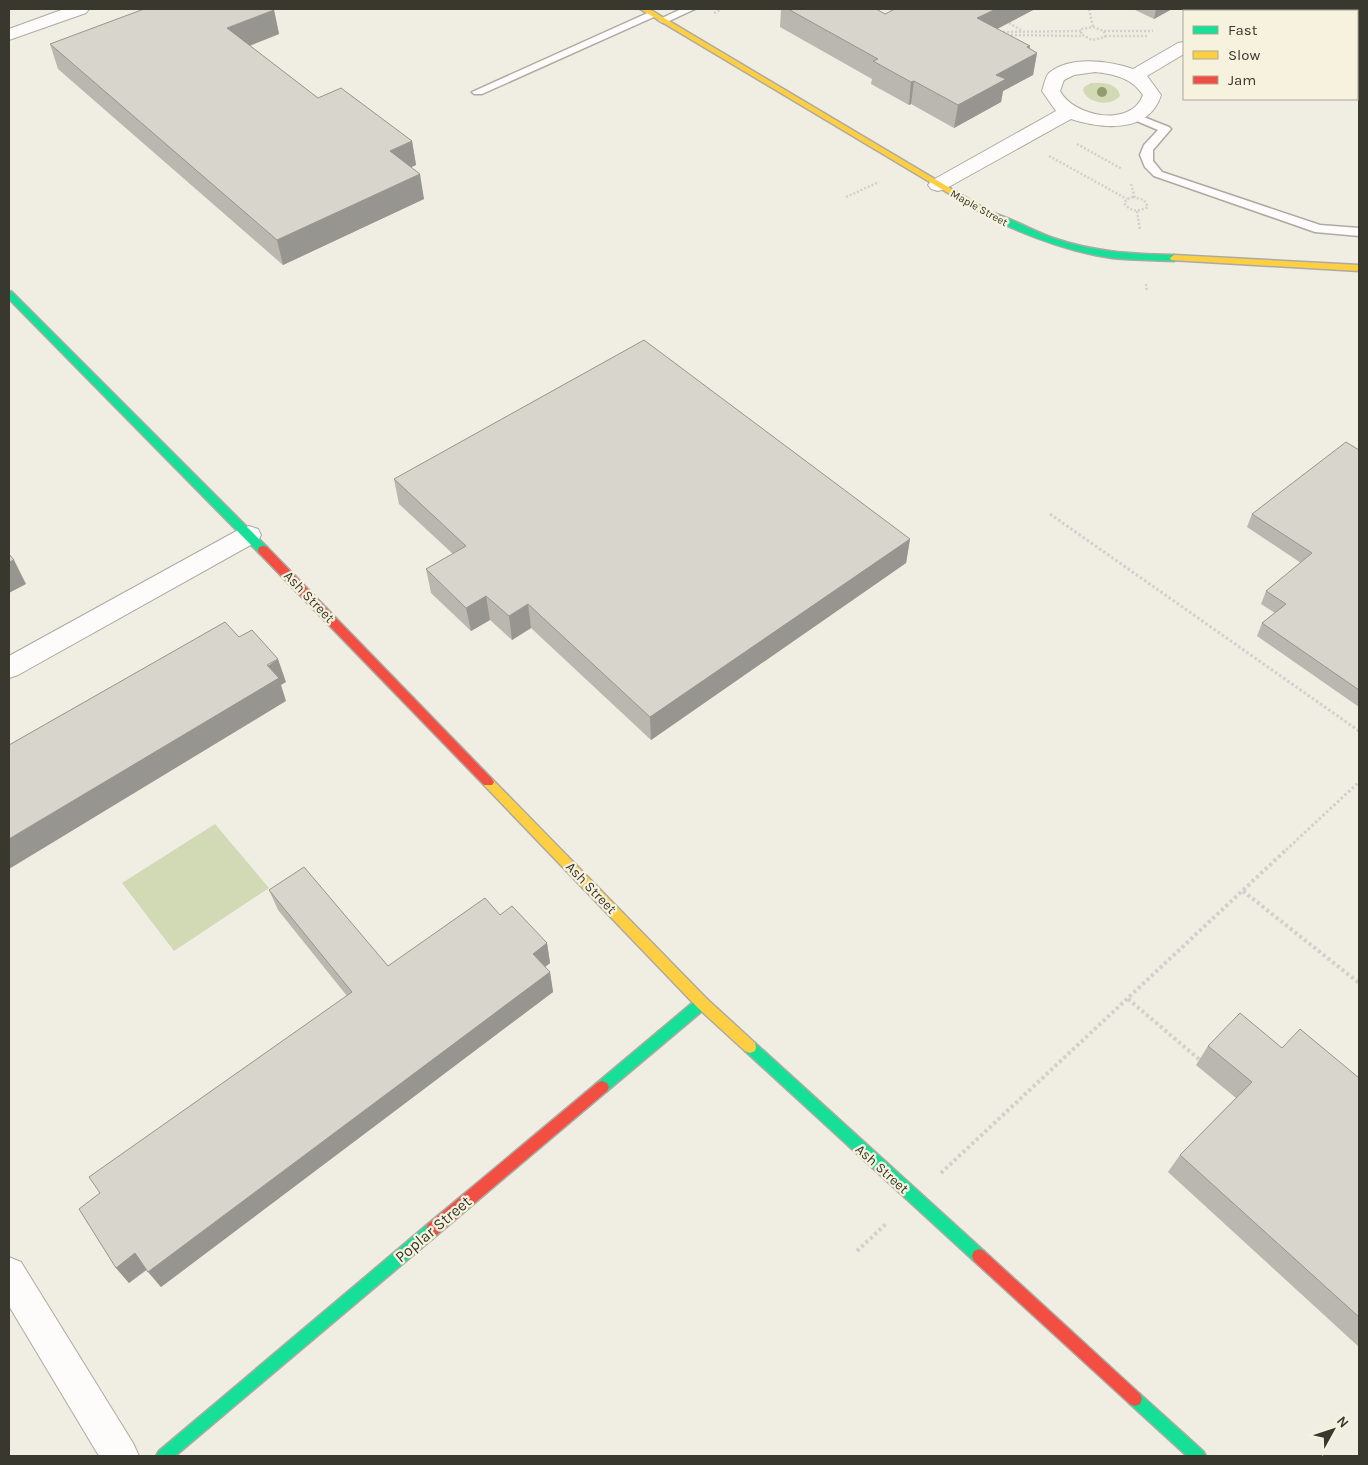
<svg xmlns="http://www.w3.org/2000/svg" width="1368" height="1465" font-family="Karla,sans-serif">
  <rect width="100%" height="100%" fill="#f0eee3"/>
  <g fill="#d2dab5">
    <path d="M1091 83C1102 82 1118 83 1120 96 1111 107 1087 104 1083 90L1084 87Z"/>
    <polygon points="215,824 269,888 174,951 122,883"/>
  </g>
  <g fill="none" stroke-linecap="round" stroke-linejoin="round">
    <defs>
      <g id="lane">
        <polygon points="681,9 695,9 667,22 663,23 658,20"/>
        <polygon points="652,11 657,14 656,16 482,94 474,94 472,92"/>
        <polygon points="1136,114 1169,127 1171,129 1153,150 1153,161 1162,172 1320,225 1359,228 1359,236 1315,232 1154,176 1145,167 1140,155 1144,145 1158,130 1132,119 1130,117"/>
      </g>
      <g id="street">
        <polygon points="64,9 89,9 86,13 9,40 9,29"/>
        <path d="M1184 42V54L1147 76 1161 95C1149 134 1102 129 1071 119L945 189 938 191 931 189 928 185 931 181 1056 111 1042 91C1044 86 1045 77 1049 73 1070 55 1110 61 1133 69L1178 43ZM1095 72C1114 74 1132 78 1143 95 1131 128 1074 117 1060 91L1064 80 1074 75Z"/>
        <polygon points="249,526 258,529 261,535 258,541 18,675 9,678 9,656 240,529"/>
        <polygon points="9,1257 21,1262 133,1443 139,1456 99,1456 9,1306"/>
      </g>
      <g id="fast">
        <path d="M993 213C1013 219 1033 231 1053 238 1093 252 1132 254 1174 255L1178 258 1174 261C1153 260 1132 260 1112 258 1069 252 1028 236 990 218L989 216Z"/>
        <polygon points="9,291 12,292 267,547 268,550 267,553 259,553 9,299"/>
        <polygon points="702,997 707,999 708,1003 707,1007 607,1091 602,1093 597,1091 595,1087 597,1083 697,999"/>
        <polygon points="750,1041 755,1043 984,1251 986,1256 984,1261 979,1263 974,1261 745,1051 744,1047 745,1043"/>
        <polygon points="433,1222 438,1224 440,1229 438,1234 175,1456 156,1456 159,1451 428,1224"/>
        <polygon points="1135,1392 1140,1394 1203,1451 1206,1456 1187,1456 1130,1404 1128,1399 1130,1394"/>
      </g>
      <g id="slow">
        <polygon points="640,9 649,9 997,216 993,219 990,218"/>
        <polygon points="1174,255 1359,265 1359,271 1171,260 1170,258"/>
        <polygon points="488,777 492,779 707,999 755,1043 756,1047 755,1051 750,1053 745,1051 697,1007 484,785 482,782 484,779"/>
      </g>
      <g id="jam">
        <polygon points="263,546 267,547 492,779 494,782 492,785 484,785 259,553 258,550 259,547"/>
        <polygon points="602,1081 607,1083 609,1087 607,1091 438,1234 433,1236 428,1234 426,1229 428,1224 597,1083"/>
        <polygon points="979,1249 984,1251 1140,1394 1142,1399 1140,1404 1135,1406 1130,1404 974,1261 972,1256 974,1251"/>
      </g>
    </defs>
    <use href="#lane" stroke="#acaaa2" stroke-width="3"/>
    <use href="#street" stroke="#acaaa2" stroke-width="2"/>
    <use href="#fast" stroke="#acaaa2" stroke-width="3"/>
    <use href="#slow" stroke="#acaaa2" stroke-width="3"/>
    <use href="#jam" stroke="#acaaa2" stroke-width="3"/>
    <g stroke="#d1d0cd" stroke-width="2.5" stroke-dasharray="2 2" stroke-linecap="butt">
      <polyline points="1089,9 1093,27"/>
      <polyline points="1299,9 1305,11"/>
      <polyline points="1228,11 1233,9"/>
      <polyline points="714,13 722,9"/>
      <polyline points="1009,23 1021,30"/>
      <polygon points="1093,27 1104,31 1105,37 1092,40 1081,34 1082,29"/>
      <polyline points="1104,31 1153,31"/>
      <polyline points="999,32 1081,31"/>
      <polyline points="1357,33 1359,34"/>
      <polyline points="1007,35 1082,36"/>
      <polyline points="1105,36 1147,36"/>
      <polyline points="1077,144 1122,169"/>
      <polyline points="1049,156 1127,199"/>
      <polyline points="1131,184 1135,198"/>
      <polyline points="846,197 879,182"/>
      <path d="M1133 197 1144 200 1148 207C1138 212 1131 212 1124 203L1127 199Z"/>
      <polyline points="1137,211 1140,230"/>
      <polyline points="1146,284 1147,292"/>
    </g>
    <g stroke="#d1d0cd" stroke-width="3" stroke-dasharray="2.5 2.5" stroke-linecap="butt">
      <polyline points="1050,514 1359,731"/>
      <polyline points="1286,850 1359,782"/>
    </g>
    <g stroke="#d1d0cd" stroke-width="4" stroke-dasharray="3 3" stroke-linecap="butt">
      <polyline points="1243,891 1359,983"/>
      <polyline points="1128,999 1200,1060"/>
      <polyline points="941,1173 1287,849"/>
      <polyline points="857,1251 887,1223"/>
    </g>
    <use href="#lane" fill="#fdfcfb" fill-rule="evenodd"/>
    <use href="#street" fill="#fdfcfb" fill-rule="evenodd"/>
    <use href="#fast" fill="#16e098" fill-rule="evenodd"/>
    <use href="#slow" fill="#ffcf43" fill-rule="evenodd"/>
    <use href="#jam" fill="#f24e42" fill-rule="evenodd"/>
  </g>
  <circle fill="#939a6c" cx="1102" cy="92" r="5"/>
  <g fill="#b9b7af">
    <polygon points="781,9 876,9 885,14 895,9 1035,9 997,29 1037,53 1033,75 1003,91 1001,102 954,128 911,104 909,105 871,84 872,79 780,27"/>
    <polygon points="1133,9 1172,9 1154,19"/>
    <polygon points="1346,9 1359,9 1359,14 1357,13 1357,11 1352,11"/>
    <polygon points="274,10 279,34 250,46 318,98 412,141 416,165 411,167 424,199 283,265 58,69 50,44"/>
    <polygon points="1359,450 1359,707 1257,636 1262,623 1275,613 1261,604 1266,591 1301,563 1247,527 1252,514"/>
    <polygon points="394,479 910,539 906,563 651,740 531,628 512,640 490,620 471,631 431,593 426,569 453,554 399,504"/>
    <polygon points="269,890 388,966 500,915 547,943 550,963 545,967 550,972 553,992 161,1287 147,1270 129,1283 116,1268 100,1193 347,996 278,910"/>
    <polygon points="1208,1046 1282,1048 1359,1078 1359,1347 1168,1172 1180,1155 1236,1098 1196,1065"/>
  </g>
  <g fill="#96958f">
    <polygon points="996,9 1035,9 974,41 977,18"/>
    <polygon points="1156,9 1172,9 1154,19"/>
    <polygon points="274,10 279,34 233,52 227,28"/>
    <polygon points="1030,46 1028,58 1037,53 1033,75 1003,91 1001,102 954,128 958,105 996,75 1027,47"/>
    <polygon points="914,81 911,104 909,105 911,82"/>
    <polygon points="412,141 416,165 394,175 390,151"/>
    <polygon points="420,174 424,199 283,265 277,240"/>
    <polygon points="910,539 906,563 651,740 650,717"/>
    <polygon points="14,560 26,584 9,593 9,562"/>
    <polygon points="486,596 490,620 471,631 466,608"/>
    <polygon points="528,604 531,628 512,640 509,616"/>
    <polygon points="278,659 286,682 281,685 286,701 9,869 9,839"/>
    <polygon points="547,943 550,963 536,974 533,954"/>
    <polygon points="550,972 553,992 161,1287 148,1272"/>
    <polygon points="135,1253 148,1268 129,1283 116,1268"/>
  </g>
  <g fill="#d7d5cc" stroke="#96958f">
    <polygon points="144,9 272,9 274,10 227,28 318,98 341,88 412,141 390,151 420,174 277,240 50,44"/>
    <polygon points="788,9 876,9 885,14 895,9 996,9 977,18 1030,46 1027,47 1037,53 996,75 1006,79 958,105 914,81 911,82 873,61 878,59"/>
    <polygon points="644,340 910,539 650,717 528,604 509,616 486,596 466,608 426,569 466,546 394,479"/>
    <polygon points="1346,442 1359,450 1359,690 1262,623 1286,604 1266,591 1312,553 1252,514"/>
    <polygon points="9,554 14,560 9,562"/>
    <polygon points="225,622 239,637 252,630 278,659 267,665 279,678 9,839 9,745"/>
    <polygon points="304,867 388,966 485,898 500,915 512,906 547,943 533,954 550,972 148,1272 135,1253 116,1268 79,1209 100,1193 89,1177 352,992 269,890"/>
    <polygon points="1240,1013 1282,1048 1300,1029 1359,1078 1359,1317 1180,1155 1252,1082 1208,1046"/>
  </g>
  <g text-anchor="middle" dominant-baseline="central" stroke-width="4.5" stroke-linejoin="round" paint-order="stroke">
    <g font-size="11" fill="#39382f" stroke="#f6f2dd">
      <text transform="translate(979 208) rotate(29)">Maple Street</text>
    </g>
    <g font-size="14" fill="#39382f" stroke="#f6f2dd">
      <text transform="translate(309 597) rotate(46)">Ash Street</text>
      <text transform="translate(591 888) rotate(46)">Ash Street</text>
      <text transform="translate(882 1169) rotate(42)">Ash Street</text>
    </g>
    <g font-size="16" fill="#39382f" stroke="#f6f2dd">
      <text transform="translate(433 1229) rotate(-40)">Poplar Street</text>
    </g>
  </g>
  <rect width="1368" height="1465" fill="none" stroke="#39382f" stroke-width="20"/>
  <rect x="1183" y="10" width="175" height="90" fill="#f6f2dd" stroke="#aaa897"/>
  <rect x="1193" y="26" width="25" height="8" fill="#16e098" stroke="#aaa897"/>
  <text x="1228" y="35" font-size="15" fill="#39382f">Fast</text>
  <rect x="1193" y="51" width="25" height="8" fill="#ffcf43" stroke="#aaa897"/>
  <text x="1228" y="60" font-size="15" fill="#39382f">Slow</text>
  <rect x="1193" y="76" width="25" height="8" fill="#f24e42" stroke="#aaa897"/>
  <text x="1228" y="85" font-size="15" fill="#39382f">Jam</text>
  <g transform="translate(1333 1430) rotate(50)" stroke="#f6f2dd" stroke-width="4" paint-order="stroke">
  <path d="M0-4L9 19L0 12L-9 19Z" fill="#39382f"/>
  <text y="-8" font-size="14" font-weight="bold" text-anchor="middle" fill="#39382f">N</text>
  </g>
</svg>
